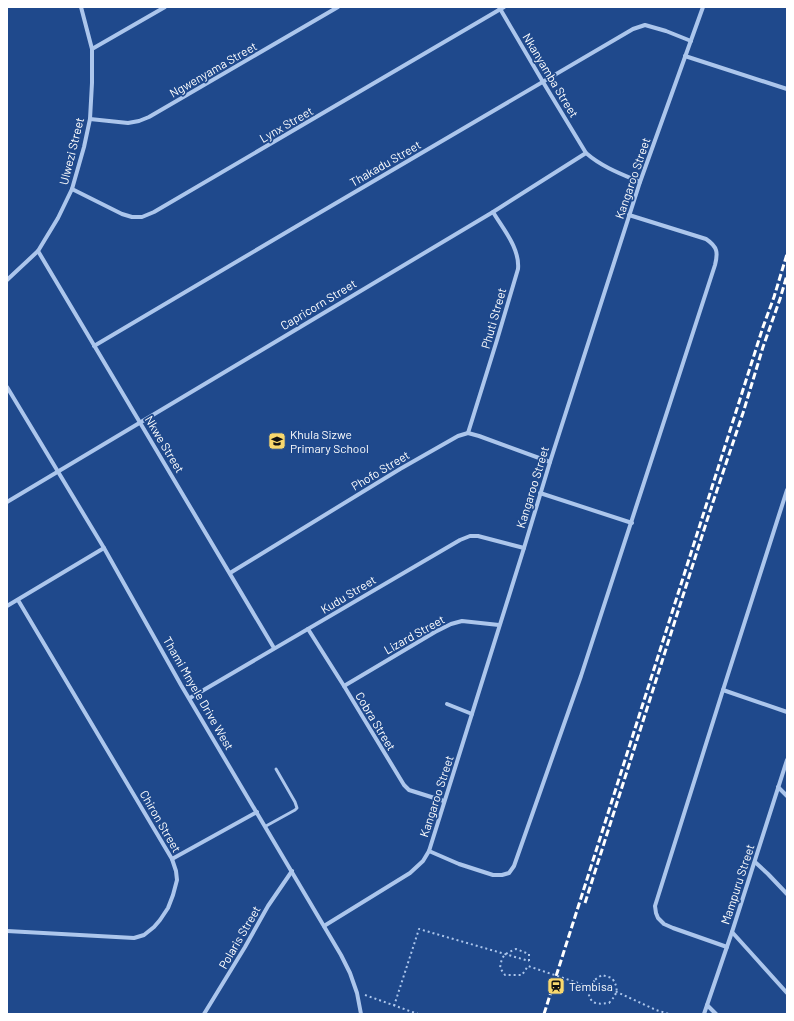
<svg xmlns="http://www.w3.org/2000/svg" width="794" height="1021" font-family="Barlow,sans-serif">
  <rect width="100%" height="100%" fill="#1f498c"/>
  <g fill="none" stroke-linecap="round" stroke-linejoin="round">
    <g stroke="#acc6ec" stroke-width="2" stroke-dasharray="2 3" stroke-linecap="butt">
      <polyline points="593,981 656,1010 669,1014"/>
      <polyline points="365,995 418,1014"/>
      <polyline points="394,1006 419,929 529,961"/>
    </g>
    <polyline stroke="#acc6ec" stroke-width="3" points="266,826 295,810 297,808 295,802 276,769"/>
    <g stroke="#acc6ec" stroke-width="4">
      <path d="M499 7 543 82 586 153C602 167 621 174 640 182"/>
      <polyline points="92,49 165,7"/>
      <polyline points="685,56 787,89"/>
      <polyline points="90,119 128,123 139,121 149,117 338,7"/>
      <polyline points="72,189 122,214 132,217 142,217 154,212 504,7"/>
      <polyline points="38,251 274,648"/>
      <polyline points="7,280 38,251 58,218 72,189 84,147 90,119 92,83 92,49 81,7"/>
      <polyline points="94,346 297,226 633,29 645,25 666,31 691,41"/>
      <polyline points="7,387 104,548 181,685 341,955 350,973 357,993 361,1014"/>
      <path d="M468 433 497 340 518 269C520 248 503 229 493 212"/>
      <polyline points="540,493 632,523"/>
      <polyline points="7,502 493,212 586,153"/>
      <polyline points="230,573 400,469 458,436 468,433 479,436 550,462"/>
      <polyline points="7,606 104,548"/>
      <polyline points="308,629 344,686 404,785 409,790 444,801"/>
      <polyline points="344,686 435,632 451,624 462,621 499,625"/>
      <polyline points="723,690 787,712"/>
      <polyline points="190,698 460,540 470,536 478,536 524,548"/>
      <polyline points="447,704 472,714"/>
      <polyline points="778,787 787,796"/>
      <path d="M429 851 459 864 493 875H502L509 873 514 866 581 676 715 265C718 253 718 247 706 239L629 215"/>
      <polyline points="172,859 257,812"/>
      <polyline points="755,862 768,874 787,894"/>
      <polyline points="324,926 410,873 423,861 429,851 524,548 550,462 640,182 703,7"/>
      <polyline points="7,931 116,937 134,938 144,935 154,927 160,920 168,908 173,895 177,880 176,871 172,859 18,600"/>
      <polyline points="732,932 751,953 787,993"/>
      <polyline points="727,947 673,928 664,924 658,918 656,913 655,906 723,690 787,490"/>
      <polyline points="707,1005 716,1014"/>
      <polyline points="204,1014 245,947 268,906 292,871"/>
      <polyline points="704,1014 732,932 787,760"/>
    </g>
    <g stroke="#fff" stroke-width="3" stroke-dasharray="7 3" stroke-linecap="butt">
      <polyline points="585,903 710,511 743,413 763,347 780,299 787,275"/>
      <polyline points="544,1014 763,327 774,297 787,254"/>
    </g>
    <path stroke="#acc6ec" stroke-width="2" stroke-dasharray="2 3" stroke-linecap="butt" d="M529 961V954L516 949C504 954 502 955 500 968L505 975H522L528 966 587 986C590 1003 592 1005 609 1003 618 993 619 989 612 978L602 975 593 981"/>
  </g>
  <defs>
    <symbol id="school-square" viewBox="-11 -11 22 22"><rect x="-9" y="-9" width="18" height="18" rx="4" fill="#f9d86d" stroke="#1f498c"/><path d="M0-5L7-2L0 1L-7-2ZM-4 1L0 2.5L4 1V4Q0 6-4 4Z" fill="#111"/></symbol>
    <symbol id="station-square" viewBox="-11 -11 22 22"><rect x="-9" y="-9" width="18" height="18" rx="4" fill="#f9d86d" stroke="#1f498c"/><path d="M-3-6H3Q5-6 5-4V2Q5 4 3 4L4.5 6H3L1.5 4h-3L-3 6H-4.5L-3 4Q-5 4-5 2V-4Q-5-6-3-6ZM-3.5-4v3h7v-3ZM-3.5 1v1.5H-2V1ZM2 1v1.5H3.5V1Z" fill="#111"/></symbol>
  </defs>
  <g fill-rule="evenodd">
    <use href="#school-square" x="267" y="431" width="20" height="20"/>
    <use href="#station-square" x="546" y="976" width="20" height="20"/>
  </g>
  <g text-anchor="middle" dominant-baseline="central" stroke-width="3.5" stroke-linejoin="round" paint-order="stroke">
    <g font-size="12" fill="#fff" stroke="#1f498c">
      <text transform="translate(213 69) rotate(-30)">Ngwenyama Street</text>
      <text transform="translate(551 75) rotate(59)">Nkanyamba Street</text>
      <text transform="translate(286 124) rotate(-30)">Lynx Street</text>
      <text transform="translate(71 151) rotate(-76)">Ulwezi Street</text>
      <text transform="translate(385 163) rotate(-30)">Thakadu Street</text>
      <text transform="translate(632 178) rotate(-71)">Kangaroo Street</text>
      <text transform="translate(318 304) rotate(-31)">Capricorn Street</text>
      <text transform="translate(493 318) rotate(-74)">Phuti Street</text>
      <text transform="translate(165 444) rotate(59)">Nkwe Street</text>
      <text transform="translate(380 470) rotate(-31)">Phofo Street</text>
      <text transform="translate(532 487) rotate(-73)">Kangaroo Street</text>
      <text transform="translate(348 594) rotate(-31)">Kudu Street</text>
      <text transform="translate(414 634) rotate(-29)">Lizard Street</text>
      <text transform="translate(199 693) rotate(60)">Thami Mnyele Drive West</text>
      <text transform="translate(376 721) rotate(59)">Cobra Street</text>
      <text transform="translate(436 796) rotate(-72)">Kangaroo Street</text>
      <text transform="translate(161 821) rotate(60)">Chiron Street</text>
      <text transform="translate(737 884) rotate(-72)">Mampuru Street</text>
      <text transform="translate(239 937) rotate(-60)">Polaris Street</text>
    </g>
    <g font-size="12" fill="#fff" stroke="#1f498c" text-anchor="start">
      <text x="290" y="434">Khula Sizwe<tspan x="290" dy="14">Primary School</tspan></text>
      <text x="569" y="986">Tembisa</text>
    </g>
  </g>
  <rect width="794" height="1021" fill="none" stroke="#ffffff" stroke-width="16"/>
</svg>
